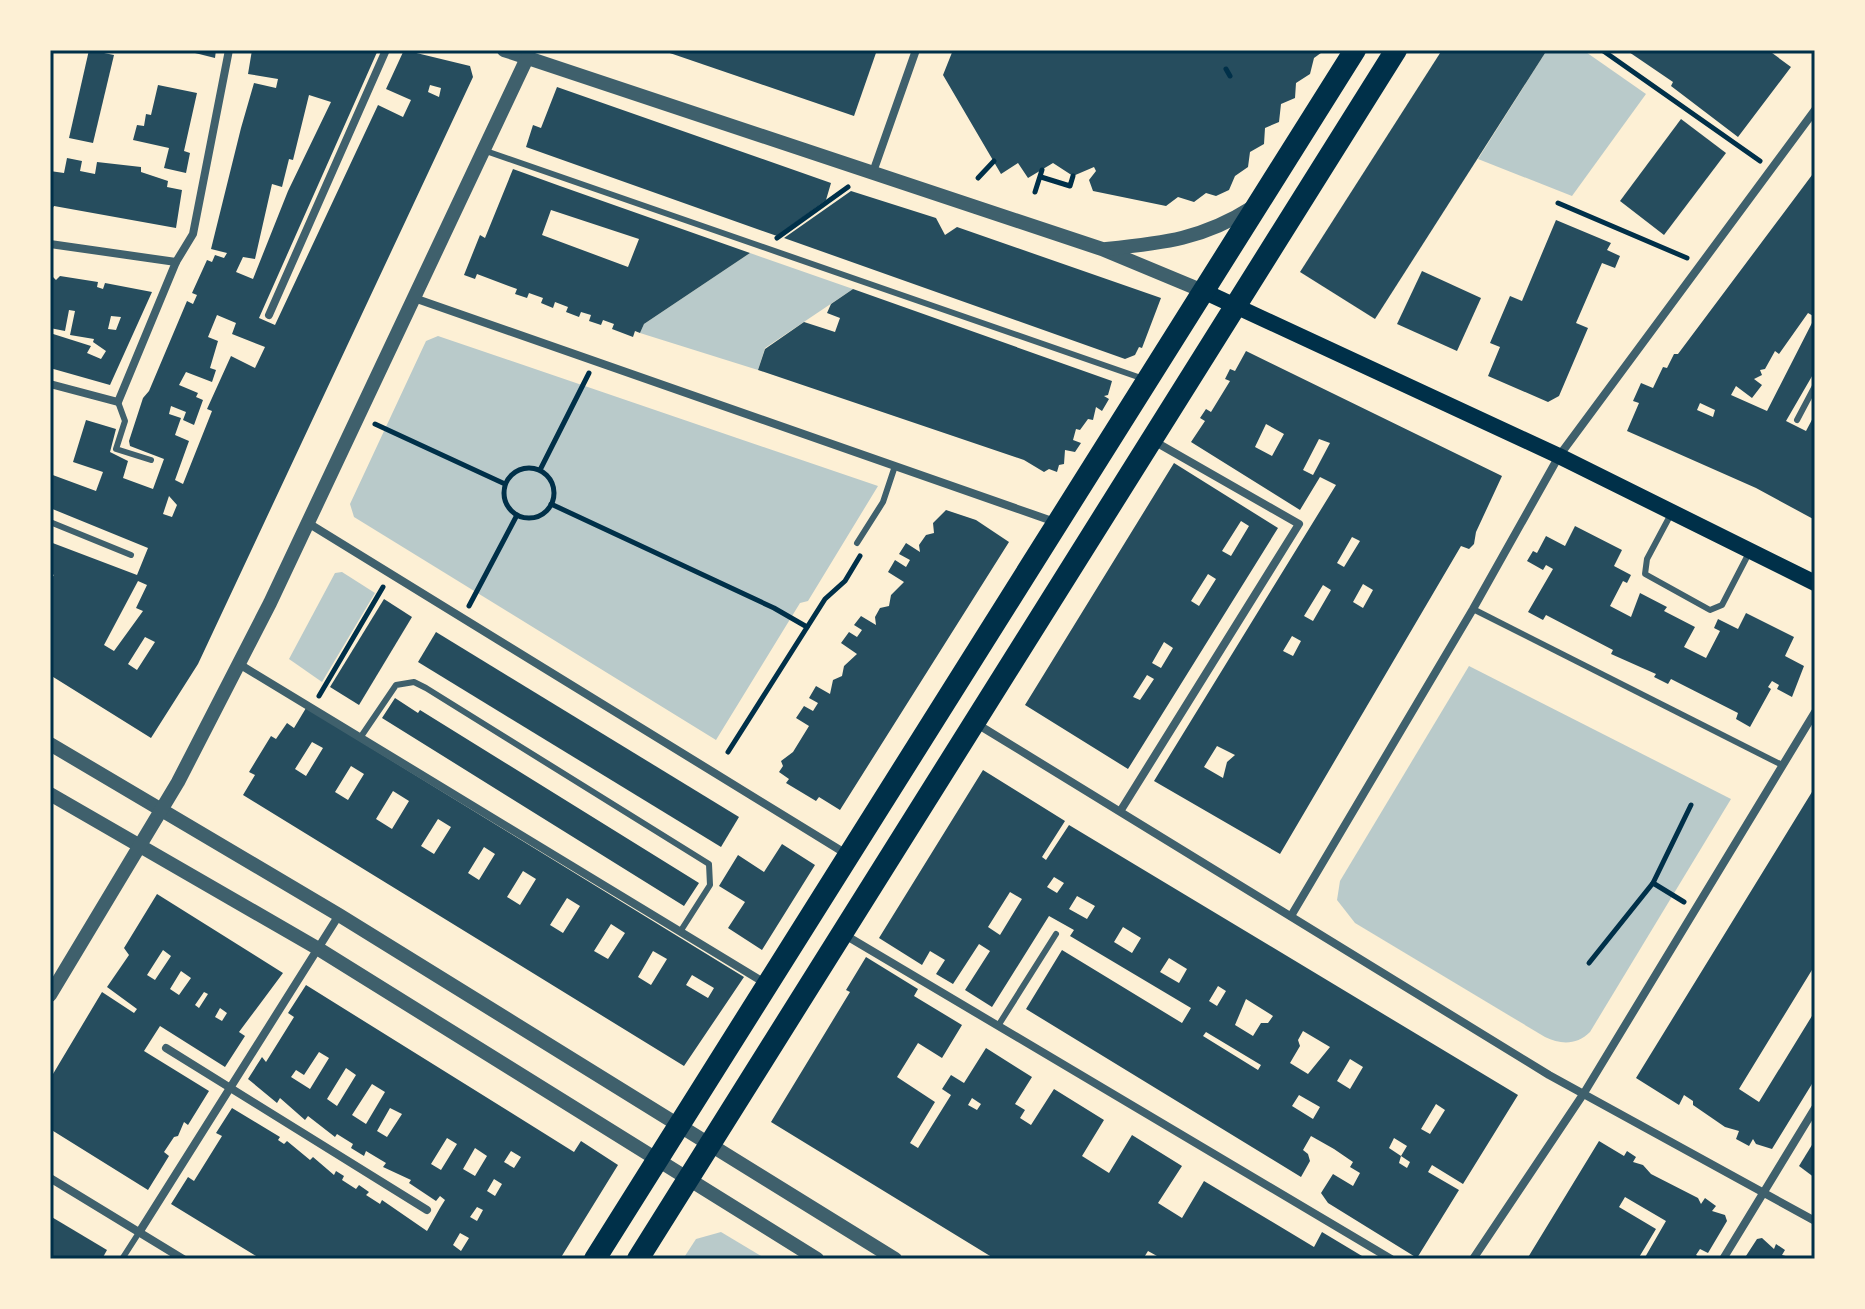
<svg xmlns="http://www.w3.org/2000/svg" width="1865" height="1309" font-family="'Nunito Sans',sans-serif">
  <rect width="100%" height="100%" fill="#fdf0d5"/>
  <g fill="#b9caca">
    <polygon points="1547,50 1583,50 1646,94 1572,196 1478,159"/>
    <polygon points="750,253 853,289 765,348 758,370 640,333 644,324"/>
    <polygon points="438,336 878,486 808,601 800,603 716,740 354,517 350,504 426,341"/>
    <polygon points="342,572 375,593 322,682 289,659 335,573"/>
    <path d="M1469 666 1731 799 1590 1032C1577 1045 1561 1045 1545 1037L1355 923 1337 900 1340 881Z"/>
    <polygon points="721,1232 766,1259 683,1259 696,1239"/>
  </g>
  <g fill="#264d5e" fill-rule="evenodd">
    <polygon points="89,50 114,55 93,143 69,138"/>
    <polygon points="183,50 216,50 215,58"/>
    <path d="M252 50H378L259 318 275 325 378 105 403 117 411 100 386 89 404 50 470 66 473 77 198 664 151 738 50 675V581L54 575 50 573V542L137 575 148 548 50 508V474L96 491 103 472 73 462 86 420 116 429 110 452 128 461 123 478 153 489 164 459 130 446 129 441 143 398 149 391 187 301 193 304 197 295 192 293 207 260 212 262 215 255 224 258 227 253 211 249 241 128 254 83 276 88 278 79 248 74ZM430 85 441 88 439 97 428 92ZM309 95 331 102 288 191 253 279 236 272 243 257 255 259 272 184 282 187 289 159 293 160ZM217 315 236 323 232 334 265 347 255 368 231 356 207 409 212 411 183 484 175 480 189 441 175 435 181 418 169 414 171 406 186 412 183 420 194 425 203 400 196 397 198 393 179 385 186 372 212 382 216 370 210 368 218 341 208 337ZM169 496 177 505 172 517 163 514ZM138 581 147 585 136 608 143 611 114 651 104 645ZM145 637 155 642 137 670 128 664Z"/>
    <polygon points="661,50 877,50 854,116"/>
    <polygon points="953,50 1325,50 1314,58 1310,74 1296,83 1295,98 1281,104 1279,122 1265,128 1264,144 1250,152 1248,167 1235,176 1229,190 1216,196 1206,193 1194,202 1178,197 1166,206 1093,191 1089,180 1096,171 1094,167 1073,176 1053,163 1028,178 1018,163 1001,174 943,75"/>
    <polygon points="1442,50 1547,50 1375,319 1300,272"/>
    <polygon points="1626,50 1768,50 1791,67 1738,137 1671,86 1673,82"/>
    <polygon points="158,85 197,93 184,151 190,153 186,173 164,168 169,148 133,140 137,125 144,126 146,114 151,115"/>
    <polygon points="557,87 831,183 826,200 777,236 526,147 533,125 541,128"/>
    <polygon points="1681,119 1726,153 1664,235 1620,201"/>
    <polygon points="67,158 82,161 80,171 95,174 97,162 141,167 141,172 168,181 167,187 182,190 176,228 54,206 50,212 50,171 64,173"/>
    <path d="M513 169 560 186 750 253 644 324 640 333 635 331 633 337 612 329 614 324 603 320 601 325 589 321 591 315 581 312 579 317 566 312 568 307 555 302 553 308 541 303 543 298 529 293 527 298 515 294 517 289 477 274 475 279 464 275 480 235 485 238ZM551 210 639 239 628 267 542 235Z"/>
    <path d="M1815 171V371L1786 421 1806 431 1815 414V520L1756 488 1627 431 1639 403 1633 401 1641 383 1653 388 1663 367 1667 368 1674 354H1678ZM1808 313 1815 317 1767 411 1731 395 1736 386 1752 398 1762 385 1754 379 1762 375 1760 370 1765 369 1775 351 1779 354ZM1700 403 1715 410 1713 417 1697 410Z"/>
    <polygon points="851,191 936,218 945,235 957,227 1161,298 1142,348 1139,347 1135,355 1125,359 784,238"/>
    <polygon points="1556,220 1611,243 1607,250 1620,256 1615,268 1602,263 1576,323 1588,328 1559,396 1548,402 1488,376 1500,347 1490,343 1510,296 1522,301"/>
    <polygon points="1422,271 1481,298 1457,351 1397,324"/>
    <path d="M50 274 56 280 60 276 98 282 97 287 103 289 105 283 152 292 110 385 50 368V333L91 346 87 353 101 359 106 351 93 342 94 339 70 335 75 311 69 310 65 331 50 328ZM111 316 121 317 116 330 108 329Z"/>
    <polygon points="853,289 1112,381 1108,395 1104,396 1109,399 1102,411 1096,407 1093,420 1088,419 1080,430 1076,429 1073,440 1081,443 1075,452 1065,450 1064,464 1059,465 1057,472 1049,469 1044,472 1024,460 758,370 765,349 804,322 835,332 840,318 827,313 831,304"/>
    <path d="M1246 351 1502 476 1476 532 1474 544 1469 549 1461 546 1280 854 1154 781 1336 485 1320 477 1300 510 1191 442 1205 421 1200 418 1206 409 1211 412 1230 381 1225 379 1230 369 1235 371ZM1266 424 1284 434 1272 456 1255 447ZM1319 439 1330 443 1313 475 1303 470ZM1352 537 1360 541 1344 567 1337 563ZM1363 584 1373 590 1363 608 1353 602ZM1323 585 1331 590 1313 621 1304 616ZM1292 636 1301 641 1293 656 1283 651ZM1217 746 1235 755 1227 762 1223 778 1204 767Z"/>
    <path d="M1174 463 1278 528 1128 769 1025 705ZM1241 521 1249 526 1231 556 1222 551ZM1208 574 1216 579 1199 606 1191 601ZM1164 642 1173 648 1161 668 1152 663ZM1147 675 1154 679 1140 700 1133 697Z"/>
    <polygon points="946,510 976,520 1009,542 840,810 819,797 816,801 786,783 789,779 779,772 783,766 781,761 793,752 809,726 796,718 804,706 813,711 818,703 809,698 816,686 830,694 833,680 842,676 844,666 857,654 841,643 849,632 857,637 862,630 854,625 861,616 876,625 875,617 880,608 889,606 891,595 904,582 888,572 895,560 906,567 910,560 899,554 906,543 920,552 919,545 926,535 934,533 933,523"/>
    <polygon points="1575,526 1622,550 1614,566 1631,575 1627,583 1623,581 1610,606 1631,617 1640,593 1667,607 1664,611 1695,627 1684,647 1706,658 1720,631 1714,628 1718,619 1738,629 1746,613 1794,637 1785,656 1804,666 1792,697 1777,689 1779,685 1772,681 1768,687 1771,689 1750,727 1736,719 1738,713 1671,679 1668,684 1654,677 1656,674 1611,654 1613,650 1546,615 1543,620 1528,612 1553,569 1546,565 1543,570 1527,561 1533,551 1537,553 1546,536 1565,546"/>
    <polygon points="384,599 412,617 359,705 330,687"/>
    <polygon points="436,632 739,817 721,847 418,662"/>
    <polygon points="395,698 418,713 420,710 699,883 684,906 382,718"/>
    <path d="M306 708 744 977 684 1066 243 795 255 775 249 772 271 736 276 739 287 723 294 728ZM312 742 323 748 306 776 295 769ZM351 766 364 774 348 800 335 792ZM393 791 409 801 392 829 376 819ZM438 819 451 827 434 854 421 846ZM484 847 495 854 479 880 468 873ZM523 871 536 879 520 905 507 897ZM567 898 580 906 563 933 550 925ZM611 924 625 933 608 959 594 951ZM653 951 667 959 651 985 638 977ZM692 975 714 988 708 998 686 985Z"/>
    <path d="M983 770 1065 821 1042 857 1046 860 1069 825 1518 1095 1463 1184 1432 1165 1428 1172 1459 1190 1417 1258 1328 1203 1321 1193 1333 1174 1353 1186 1360 1173 1350 1167 1353 1162 1334 1149 1311 1136 1303 1150 1308 1154 1310 1161 1301 1177 1026 1009 1062 950 1182 1023 1191 1008 1070 936 1074 930 1049 916 992 1007 965 990 990 951 979 944 953 984 936 974 945 960 930 951 922 965 879 938ZM1054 877 1064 883 1057 893 1047 887ZM1010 892 1022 899 1000 935 988 927ZM1077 896 1095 906 1087 919 1069 909ZM1123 927 1141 938 1132 953 1114 942ZM1169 958 1187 969 1179 983 1160 972ZM1218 986 1226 991 1217 1006 1209 1001ZM1246 999 1273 1016 1268 1023H1261L1253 1036 1235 1025ZM1303 1031 1330 1047 1308 1074 1290 1063 1300 1046 1298 1040ZM1206 1032 1261 1065 1258 1070 1203 1036ZM1350 1059 1363 1067 1350 1089 1337 1081ZM1299 1095 1320 1107 1313 1119 1292 1106ZM1436 1104 1445 1110 1430 1134 1421 1129ZM1394 1138 1407 1146 1401 1156 1410 1162 1407 1168 1399 1163 1401 1156 1389 1148Z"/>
    <polygon points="1815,787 1815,965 1739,1089 1759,1102 1815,1011 1815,1079 1772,1149 1756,1144 1753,1139 1749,1146 1736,1139 1739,1131 1725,1127 1693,1105 1693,1101 1684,1095 1679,1105 1636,1078"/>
    <polygon points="782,844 815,865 762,950 728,928 745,902 719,886 738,855 764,872"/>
    <path d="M157 894 283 973 239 1032 245 1036 225 1067 160 1026 144 1051 209 1091 188 1125 184 1122 178 1136 174 1137 164 1152 169 1156 148 1190 50 1129V1079L102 992 134 1013 137 1009 107 987 129 955 124 948ZM163 950 171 956 155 980 147 975ZM181 971 191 978 179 995 170 989ZM204 992 208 994 199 1008 195 1005ZM220 1008 227 1013 222 1021 215 1017Z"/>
    <path d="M866 957 918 989 914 996 962 1025 942 1058 918 1043 897 1077 935 1102 910 1143 918 1148 951 1095 942 1089 951 1075 964 1083 986 1048 1032 1077 1015 1104 1025 1110 1020 1118 1031 1125 1054 1089 1104 1120 1082 1156 1109 1173 1132 1135 1182 1166 1158 1203 1182 1218 1204 1181 1314 1247 1322 1232 1367 1259H1155L1157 1256 1148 1251 1143 1259H995L771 1122 850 992 846 990ZM972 1098 981 1104 977 1110 968 1105Z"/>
    <path d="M306 985 574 1152 581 1141 618 1165 560 1259H261L171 1204 188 1177 194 1181 222 1136 216 1133 232 1108 280 1137 278 1140 284 1144 287 1141 310 1160 313 1157 334 1175 336 1171 344 1176 342 1180 356 1189 359 1185 369 1192 366 1195 380 1204 382 1200 427 1231 440 1208 445 1200 440 1196 436 1201 409 1183 411 1180 383 1167 386 1163 366 1151 364 1156 351 1148 353 1144 337 1134 335 1137 308 1116 305 1120 280 1098 277 1103 248 1079 262 1057 266 1062 294 1017 288 1013ZM319 1052 329 1058 310 1089 291 1077 296 1070 304 1075ZM346 1068 356 1075 337 1106 327 1099ZM372 1084 385 1092 366 1124 352 1115ZM390 1108 402 1114 387 1137 377 1131ZM447 1138 457 1144 441 1170 431 1164ZM475 1148 487 1156 475 1176 463 1169ZM511 1151 521 1157 514 1168 504 1162ZM494 1179 502 1184 495 1196 487 1191ZM477 1207 483 1210 477 1221 470 1217ZM460 1233 469 1238 461 1251 453 1245Z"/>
    <polygon points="1815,1140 1815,1178 1799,1166"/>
    <polygon points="1599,1141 1624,1156 1627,1151 1636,1157 1633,1162 1643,1165 1651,1174 1698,1198 1701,1204 1705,1198 1716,1206 1712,1211 1725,1215 1727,1221 1708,1253 1700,1249 1696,1255 1702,1259 1644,1259 1666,1221 1625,1197 1619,1207 1656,1229 1638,1259 1527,1259"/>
    <polygon points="50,1216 107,1250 102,1259 50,1259"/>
    <polygon points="1762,1238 1774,1249 1776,1244 1785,1250 1782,1255 1796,1259 1744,1259 1757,1239"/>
  </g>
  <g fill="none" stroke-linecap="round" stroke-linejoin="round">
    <g stroke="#003049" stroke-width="5">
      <polyline points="1602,50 1760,161"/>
      <polyline points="1226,69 1230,76"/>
      <polyline points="1041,177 1070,186 1073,176"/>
      <polyline points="978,178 994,161"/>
      <polyline points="1035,192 1042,170"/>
      <polyline points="1558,203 1687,258"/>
      <polyline points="777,238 848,187"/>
      <polyline points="375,424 505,484"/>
      <circle cx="529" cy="493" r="25"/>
      <polyline points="540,470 589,373"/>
      <polyline points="551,504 774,608 807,627"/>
      <polyline points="469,606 517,515"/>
      <polyline points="319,696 383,587"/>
      <polyline points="728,752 825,599 845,581 860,556"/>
      <polyline points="1653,883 1691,805"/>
      <polyline points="1589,963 1653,883 1684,902"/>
    </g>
    <g stroke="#3f606c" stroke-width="6">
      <polyline points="483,150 1141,378"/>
      <polyline points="118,402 125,421 116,449 151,460"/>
      <polyline points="1797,420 1815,386"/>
      <polyline points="1671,514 1647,559 1645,574 1710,610 1722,605 1750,551"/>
      <polyline points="50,522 131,555"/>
      <polyline points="857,543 883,502 895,466"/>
      <polyline points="1473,609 1782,765"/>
      <polyline points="360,738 396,685 414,682 426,688 709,864 710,885 680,932"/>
      <polyline points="998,1026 1056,934"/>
      <polyline points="122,1259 140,1231"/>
    </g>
    <g stroke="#3f606c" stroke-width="8">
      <polyline points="873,172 916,50"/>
      <polyline points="50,244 176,262"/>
      <polyline points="414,298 1055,522"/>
      <polyline points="269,315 386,50"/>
      <polyline points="50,384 118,402 176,262 193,234 229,50"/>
      <polyline points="308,523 848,855"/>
      <polyline points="239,664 765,983"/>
      <polyline points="977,724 1549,1075 1815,1221"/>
      <polyline points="1121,810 1299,524 1152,440"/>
      <polyline points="1291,916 1473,609 1559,456 1815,110"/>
      <polyline points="845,935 1391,1259"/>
      <polyline points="166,1048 427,1210"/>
      <polyline points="50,1178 183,1259"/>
      <polyline points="140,1231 339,915"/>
      <polyline points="1473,1259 1584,1093 1815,712"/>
      <polyline points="1723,1259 1815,1108"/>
    </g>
    <g stroke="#3f606c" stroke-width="14">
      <polyline points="504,50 1102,249 1203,291"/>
      <path d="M1106 249C1164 243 1203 239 1253 207"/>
      <polyline points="50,744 339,915 895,1259"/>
      <polyline points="50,794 317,948 817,1259"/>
      <polyline points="50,995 178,782 270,603 528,56"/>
    </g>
    <polyline stroke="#003049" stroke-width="16" points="1203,291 1559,456 1815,583"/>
    <g stroke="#003049" stroke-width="22">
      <polyline points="595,1259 1355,50"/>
      <polyline points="638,1259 1396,50"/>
    </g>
  </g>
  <rect width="1865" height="1309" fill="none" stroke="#fdf0d5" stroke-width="104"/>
  <rect x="52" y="52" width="1761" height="1205" fill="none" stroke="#003049" stroke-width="3"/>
</svg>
